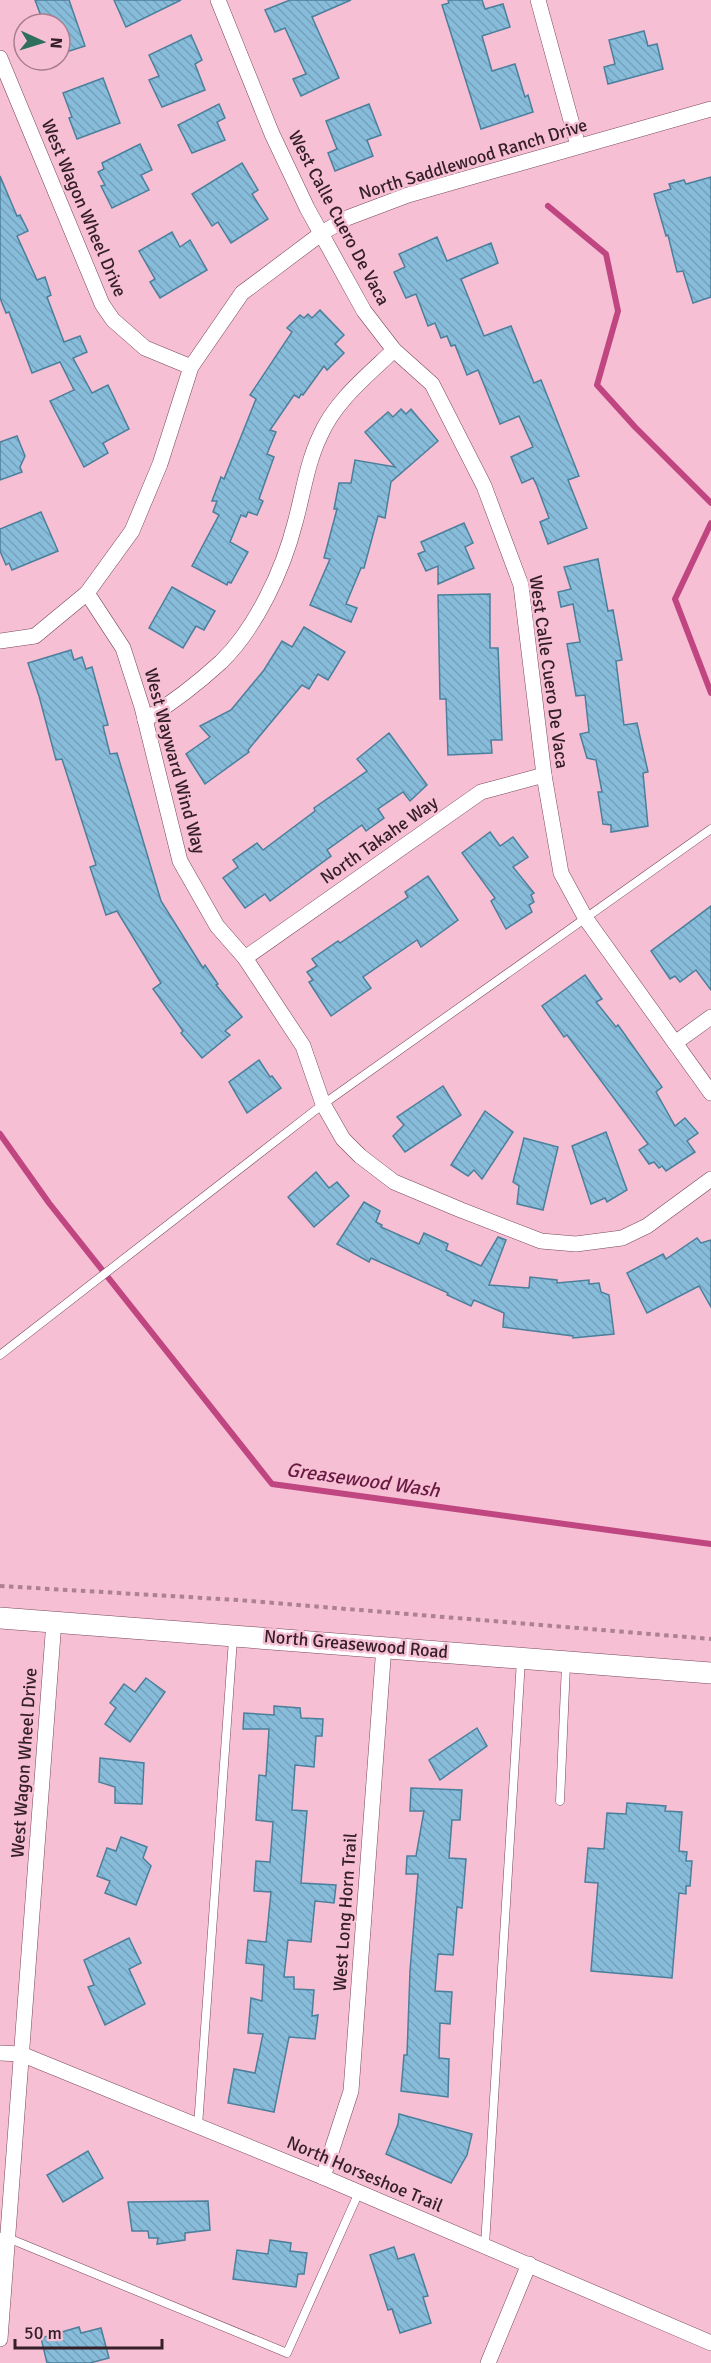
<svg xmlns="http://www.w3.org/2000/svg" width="711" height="2363" font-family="Signika,sans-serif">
  <defs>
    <pattern id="building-back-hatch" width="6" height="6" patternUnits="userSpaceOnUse" patternTransform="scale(1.5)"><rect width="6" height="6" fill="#87bcda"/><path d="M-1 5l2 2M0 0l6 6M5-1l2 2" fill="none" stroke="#75a1bb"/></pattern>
  </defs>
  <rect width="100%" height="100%" fill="#f7bfd4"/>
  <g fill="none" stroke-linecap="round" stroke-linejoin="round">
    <g stroke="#c04681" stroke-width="6">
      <polyline points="548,206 606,254 618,311 597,385 635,427 711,503"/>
      <polyline points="711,523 675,599 711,693"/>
      <polyline points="0,1134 49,1203 272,1484 711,1544"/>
    </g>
  </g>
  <g fill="url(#building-back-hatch)" stroke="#4c7f9b" stroke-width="1.5">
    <polygon points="35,0 69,0 85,46 60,54 60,24 44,24"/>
    <polygon points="114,0 181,0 126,27"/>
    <polygon points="290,0 351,0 312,17 339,78 301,96 293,79 306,74 285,28 275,32 265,10"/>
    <polygon points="448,0 482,0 485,9 503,4 510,27 482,36 492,71 515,64 525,97 528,95 533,112 481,129 442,5 449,3"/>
    <polygon points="644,31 648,46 657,44 663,69 608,84 604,67 615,64 609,40"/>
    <polygon points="191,35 202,60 195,64 205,90 162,107 149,80 159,76 149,55"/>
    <polygon points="103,78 120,123 77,139 69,118 72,117 63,93"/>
    <polygon points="219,104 225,118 217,122 225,140 192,153 178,125"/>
    <polygon points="369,104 381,135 367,140 373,156 335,171 328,153 337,149 326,121"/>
    <polygon points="140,144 152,170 141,175 149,190 112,208 101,186 105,185 98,172 104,169 102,163"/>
    <polygon points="242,163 258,190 252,194 268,219 231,243 218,222 212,226 192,194"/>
    <polygon points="0,176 17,216 20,215 28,231 17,236 37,280 45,277 51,295 47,297 64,342 80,336 87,352 73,358 92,393 108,385 129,429 103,443 108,453 84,467 50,401 74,390 60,362 32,373 9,312 6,313 0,298"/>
    <polygon points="711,177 711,297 693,303 683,271 677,272 668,235 666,236 654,194 671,189 669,184 684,180 686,184"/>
    <polygon points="172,232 180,247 190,240 207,270 160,298 150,282 155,279 139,251"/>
    <polygon points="437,237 447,261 491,243 498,263 461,279 484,336 511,326 534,383 541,380 579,476 568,480 587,528 548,544 540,522 549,518 537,486 533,478 522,483 511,457 533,447 519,416 500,424 478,370 467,375 455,345 451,346 447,336 441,338 435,323 428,326 416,294 406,298 394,272 405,267 399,254"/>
    <polygon points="320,310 344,335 335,344 344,353 327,370 324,366 303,395 301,394 299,398 294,395 270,430 276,432 267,454 274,457 259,499 263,501 257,515 248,512 246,517 241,515 230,542 248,552 231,583 228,582 227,585 192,566 219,515 213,512 217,501 212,501 221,477 224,479 256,399 250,395 292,332 287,328 300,315 304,318 308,314 312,318"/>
    <polygon points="401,409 406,414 411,409 438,441 391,482 385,518 378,516 364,568 361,568 346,604 357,608 351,622 310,605 330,559 324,558 337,509 334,509 339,483 351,483 355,460 395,467 365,432 388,412 393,417"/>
    <polygon points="17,436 25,456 20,467 22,472 0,480 0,442"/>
    <polygon points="41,512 58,551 12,570 9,563 6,565 0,551 0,529"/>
    <polygon points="464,523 473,543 465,547 474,568 438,584 438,566 426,571 418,554 425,551 421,542"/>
    <polygon points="598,559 608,611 613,610 622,660 616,661 624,725 637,723 648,772 643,773 648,826 611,832 611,825 603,824 598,792 602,792 596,760 587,758 580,734 589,732 585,695 576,696 567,644 580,642 573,604 561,607 558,592 571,589 564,567"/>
    <polygon points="172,587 215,611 204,630 196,626 183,648 149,628"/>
    <polygon points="490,594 490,648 498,648 502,740 491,740 492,753 448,755 446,699 440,699 438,595"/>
    <polygon points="304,627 345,652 328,680 318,674 309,689 302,685 248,750 249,752 205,784 186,754 210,737 200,726 231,710 264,670 282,641 292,647"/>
    <polygon points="71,650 74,660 82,657 86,669 92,667 108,725 103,726 110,754 117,753 161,901 203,968 205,965 218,984 216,985 242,1017 225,1031 230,1035 202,1058 181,1033 183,1031 153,989 161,983 117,911 106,915 90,867 96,865 62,759 56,760 39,696 28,663"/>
    <polygon points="389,733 427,785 410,801 403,792 378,809 384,818 366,831 362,825 327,850 331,856 270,901 265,894 245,908 223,878 238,867 233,860 257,843 263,850 315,811 314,808 367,771 357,759"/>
    <polygon points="490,832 500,846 513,837 528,857 513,867 534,893 531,895 534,902 529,905 532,912 506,929 491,901 495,898 462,853"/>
    <polygon points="428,876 458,920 421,947 417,940 363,977 371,988 331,1016 309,982 313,980 307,972 317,966 312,959 338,941 340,943 408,897 405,892"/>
    <polygon points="711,906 711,990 696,970 680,982 675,976 670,979 651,951"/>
    <polygon points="585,975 602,999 596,1002 616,1027 618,1025 662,1087 656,1092 675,1126 685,1118 698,1133 687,1141 695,1152 666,1171 662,1166 659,1168 654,1162 649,1164 639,1150 648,1144 567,1035 564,1037 542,1006"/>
    <polygon points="259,1060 270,1077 272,1076 281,1088 247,1113 229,1082"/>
    <polygon points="443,1086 461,1115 405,1152 393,1136 404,1125 397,1117"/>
    <polygon points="485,1111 513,1132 482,1179 474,1170 468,1176 451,1165"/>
    <polygon points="606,1132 627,1190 607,1202 605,1198 591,1204 572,1146"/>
    <polygon points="524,1138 558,1147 543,1210 517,1204 519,1186 513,1182"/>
    <polygon points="316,1172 329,1188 337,1182 349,1196 314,1227 288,1197"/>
    <polygon points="364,1202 380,1211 376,1222 382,1225 381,1227 419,1244 424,1233 448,1244 446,1250 481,1266 498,1237 506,1240 489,1285 529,1288 530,1277 557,1280 557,1283 589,1280 589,1284 599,1283 601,1292 609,1295 614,1334 573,1338 573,1336 503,1327 504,1313 474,1300 471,1306 447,1295 448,1293 371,1258 369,1262 337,1244"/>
    <polygon points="697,1238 701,1243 711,1240 711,1307 699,1286 647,1313 627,1273 663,1254 666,1259"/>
    <polygon points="146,1678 165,1692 130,1742 105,1724 116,1708 110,1703 124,1684 135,1692"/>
    <polygon points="274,1706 300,1708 301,1718 323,1719 322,1736 316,1736 314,1767 295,1765 292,1810 307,1811 301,1883 336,1885 334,1903 315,1901 311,1942 288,1940 284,1977 294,1977 294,1989 314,1990 312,2016 318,2015 315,2039 289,2037 274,2112 228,2103 234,2069 255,2073 263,2034 248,2033 251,1998 262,2001 264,1965 246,1963 248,1940 266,1942 271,1892 254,1891 256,1861 270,1862 273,1822 256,1820 259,1775 266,1776 269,1729 243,1729 244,1713 274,1715"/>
    <polygon points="477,1728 487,1746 440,1780 429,1760"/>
    <polygon points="100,1758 144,1763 142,1804 115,1803 115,1787 99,1782"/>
    <polygon points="411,1788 462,1790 460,1820 452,1820 449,1858 466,1859 462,1908 457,1907 453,1955 438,1954 435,1991 452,1992 450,2024 440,2023 439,2058 449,2059 448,2097 401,2091 404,2055 407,2055 410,1971 418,1874 406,1874 407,1856 416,1856 424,1811 410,1811"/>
    <polygon points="627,1803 666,1806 665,1811 682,1812 679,1851 687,1852 686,1861 692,1861 690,1886 686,1886 686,1894 679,1893 672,1978 591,1971 598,1883 585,1882 588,1848 604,1849 607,1813 626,1814"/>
    <polygon points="121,1837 147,1847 143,1858 151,1866 136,1905 105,1893 110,1881 97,1876 107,1848 116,1851"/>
    <polygon points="129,1938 141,1963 129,1969 145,2004 105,2025 88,1987 94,1985 84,1960"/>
    <polygon points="399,2114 472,2134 467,2155 451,2183 386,2154 398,2124"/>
    <polygon points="88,2151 103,2178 63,2202 47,2175"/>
    <polygon points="208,2201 210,2230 185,2233 185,2240 157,2244 158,2238 149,2238 148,2231 132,2231 128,2202"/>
    <polygon points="270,2240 291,2243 290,2251 307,2253 304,2274 298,2274 296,2287 233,2279 237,2250 268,2254"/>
    <polygon points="394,2247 398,2259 414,2254 428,2296 423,2297 431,2323 400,2333 392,2309 388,2310 370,2255"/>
    <polygon points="79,2327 81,2333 101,2328 109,2358 90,2363 47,2363 41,2338"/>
  </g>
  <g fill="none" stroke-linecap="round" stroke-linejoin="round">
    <defs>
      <g id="lane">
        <polyline points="0,1355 322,1105 711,829"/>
        <polyline points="560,1801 566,1665"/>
        <polyline points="198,2126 233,1639"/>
        <polyline points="0,2237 8,2238 287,2353 359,2192"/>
        <polyline points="485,2245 521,1660"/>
      </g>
      <g id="street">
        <polyline points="218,0 272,134 307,208 364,311 394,350 432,384 484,486 521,585 544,775 561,873 586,919 711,1093"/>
        <polyline points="538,0 578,146"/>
        <polyline points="0,58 102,304 113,320 145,348 191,367"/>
        <polyline points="87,593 123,648 142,707 180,861 217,926 245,958 303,1046 323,1104 343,1139 360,1156 394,1182 461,1210 541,1241 576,1244 622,1238 647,1226 711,1179"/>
        <polyline points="0,641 35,636 87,593 132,531 160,464 191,367 242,293 322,233 347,218 408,195 711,109"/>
        <path d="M145 720C172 703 197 684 221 662 256 628 283 570 295 523 303 494 307 463 320 436 335 401 367 376 394 350"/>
        <polyline points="245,958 481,792 544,775"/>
        <polyline points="675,1043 711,1017"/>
        <polyline points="0,2053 21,2054 323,2177 711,2343"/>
        <polyline points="323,2177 351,2091 384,1646"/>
        <polyline points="0,2339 54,1621"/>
        <polyline points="488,2363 529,2264"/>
      </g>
      <polyline id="secondary" points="0,1618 711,1673"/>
    </defs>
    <use href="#lane" stroke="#78485c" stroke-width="9"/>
    <use href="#street" stroke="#78485c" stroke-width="16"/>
    <use href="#secondary" stroke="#78485c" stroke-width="22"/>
    <polyline stroke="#ac8292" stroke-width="4" stroke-dasharray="4.5 4.5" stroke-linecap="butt" points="0,1586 238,1600 711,1639"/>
    <use href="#lane" stroke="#fff" stroke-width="8"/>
    <use href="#street" stroke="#fff" stroke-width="15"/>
    <use href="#secondary" stroke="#fff" stroke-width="21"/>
  </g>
  <g text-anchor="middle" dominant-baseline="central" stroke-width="5" stroke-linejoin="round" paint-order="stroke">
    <g font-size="18" fill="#352029" stroke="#f7bfd4">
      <text transform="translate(473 159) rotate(-17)">North Saddlewood Ranch Drive</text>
      <text transform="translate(84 208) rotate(67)">West Wagon Wheel Drive</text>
      <text transform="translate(339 218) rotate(62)">West Calle Cuero De Vaca</text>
      <text transform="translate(549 672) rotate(82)">West Calle Cuero De Vaca</text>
      <text transform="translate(175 761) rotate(75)">West Wayward Wind Way</text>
      <text transform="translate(379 840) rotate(-35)">North Takahe Way</text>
      <text transform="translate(356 1644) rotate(5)">North Greasewood Road</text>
      <text transform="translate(24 1763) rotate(-86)">West Wagon Wheel Drive</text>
      <text transform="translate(345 1912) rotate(-86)">West Long Horn Trail</text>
      <text transform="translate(365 2174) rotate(23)">North Horseshoe Trail</text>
    </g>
    <g font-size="20" font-style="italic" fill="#691a42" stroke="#f7bfd4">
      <text transform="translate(363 1480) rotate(8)">Greasewood Wash</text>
    </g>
  </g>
  <g transform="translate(42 42) rotate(94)"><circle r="28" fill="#f7bfd4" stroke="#a97f90" stroke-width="1.5"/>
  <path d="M0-4.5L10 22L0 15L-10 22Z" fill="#2e6f5e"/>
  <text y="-9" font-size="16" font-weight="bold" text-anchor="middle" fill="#352029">N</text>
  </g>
  <path d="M15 2339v9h147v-9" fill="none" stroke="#352029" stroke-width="3"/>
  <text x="24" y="2339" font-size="18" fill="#352029" stroke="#f7bfd4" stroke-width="4.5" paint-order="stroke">50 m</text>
</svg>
